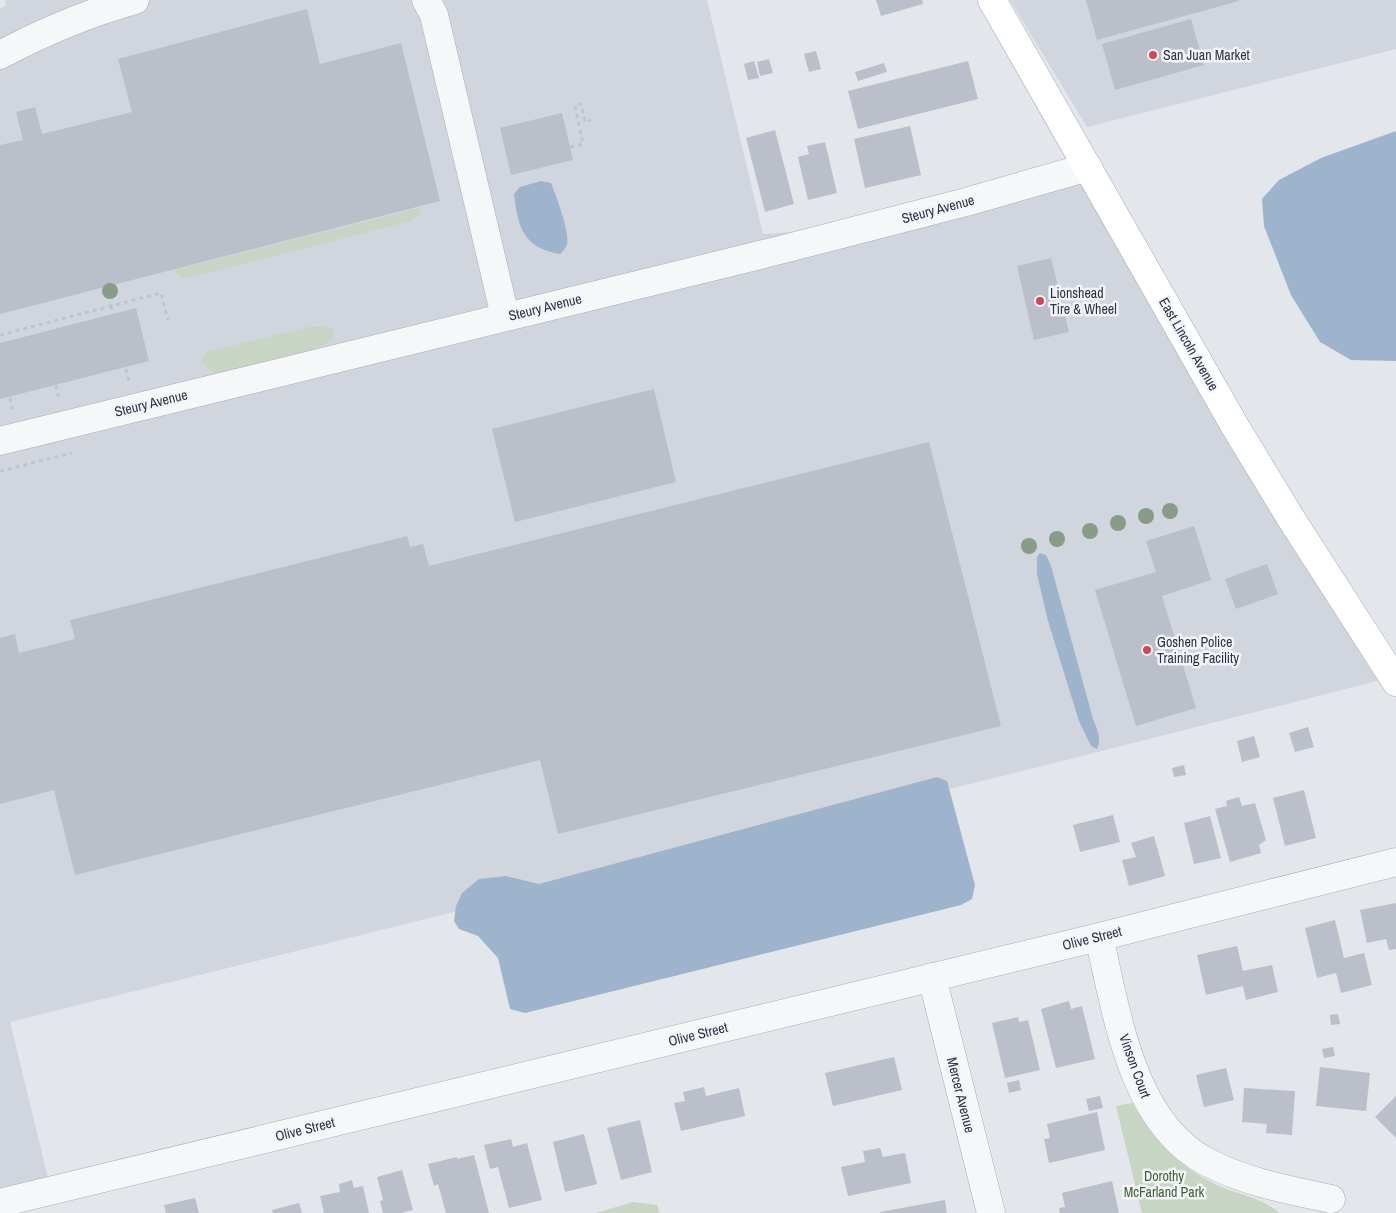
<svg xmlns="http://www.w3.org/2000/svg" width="1396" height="1213" font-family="'Archivo Narrow',sans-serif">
  <rect width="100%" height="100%" fill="#e3e6eb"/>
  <g fill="#d1d5dd">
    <polygon points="5,0 707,0 763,234 936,222 1076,182 1089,190 1381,680 1070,759 10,1022 51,1190 0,1203 0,8 6,6"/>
    <polygon points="1010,0 1396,0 1396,49 1087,127"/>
  </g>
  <g fill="#c8d5c4">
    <path d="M420 208C421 216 414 220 407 222L188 278C182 278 177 277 175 270Z"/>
    <path d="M321 326 330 328 334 331V337C322 353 238 370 215 373L202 363C201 355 204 354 211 351L309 327Z"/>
    <path d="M1132 1103C1155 1139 1177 1166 1217 1185 1238 1195 1261 1197 1279 1213H1142L1116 1106Z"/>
    <polygon points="633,1202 657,1205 660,1213 596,1213"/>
  </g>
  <g fill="#9eb3cc">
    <polygon points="1396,131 1396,361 1351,360 1320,342 1291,295 1264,226 1262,199 1279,180 1321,158"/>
    <path d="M541 181 551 183C556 196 570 232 567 245 565 249 563 251 560 254 523 248 518 227 514 194L520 187Z"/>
    <path d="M1040 553 1046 555 1051 566 1093 719C1097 729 1102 738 1097 749L1091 746 1079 721 1048 621 1037 574V557Z"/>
    <polygon points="937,777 947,781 975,885 972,899 961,905 525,1013 510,1009 498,958 478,936 459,929 454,921 456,906 462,893 479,879 506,876 539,884"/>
  </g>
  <g fill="#babfc9">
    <polygon points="876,0 922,0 923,4 881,16"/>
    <polygon points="1086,0 1239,0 1239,1 1097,40"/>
    <polygon points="307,9 320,64 401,43 440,201 0,314 0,145 23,140 16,112 35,107 42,134 132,112 118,59"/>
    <polygon points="1191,19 1204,65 1115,90 1102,44"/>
    <polygon points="816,51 821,69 809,72 804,54"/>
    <polygon points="769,59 773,73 760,76 757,62"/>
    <polygon points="754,61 759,78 748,80 744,64"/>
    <polygon points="968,61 978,99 858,129 848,91"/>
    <polygon points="884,63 887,72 858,81 855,72"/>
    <polygon points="562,113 573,160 511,175 500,128"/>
    <polygon points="910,126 921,175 865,188 854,139"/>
    <polygon points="775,130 794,204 765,212 746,138"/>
    <polygon points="825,142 837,193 808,200 798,157 809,154 807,146"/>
    <polygon points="1051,258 1069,332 1034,340 1017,266"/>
    <polygon points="136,308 149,361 0,399 0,343"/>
    <polygon points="654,389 676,482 515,522 492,429"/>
    <polygon points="929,442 1001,726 558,834 540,760 75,875 54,790 0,804 0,638 15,634 19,653 75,639 70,620 407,536 410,547 423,544 429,566"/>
    <polygon points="1194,526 1211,580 1162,596 1196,708 1136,726 1095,590 1156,572 1146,541"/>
    <polygon points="1267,564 1278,594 1236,609 1225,579"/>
    <polygon points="1308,727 1314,747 1295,752 1289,733"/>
    <polygon points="1254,736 1260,757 1242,762 1237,741"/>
    <polygon points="1184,765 1186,775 1174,777 1172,768"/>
    <polygon points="1304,790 1316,838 1285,846 1273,798"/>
    <polygon points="1239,797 1242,806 1255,803 1266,840 1259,845 1261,853 1230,862 1215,809 1227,806 1226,801"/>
    <polygon points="1113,815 1120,842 1080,852 1073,825"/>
    <polygon points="1210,816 1221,858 1194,864 1184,823"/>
    <polygon points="1154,836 1165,876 1129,886 1122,860 1136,857 1131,843"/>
    <polygon points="1396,903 1396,949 1389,950 1386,939 1367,943 1360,910"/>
    <polygon points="1335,920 1344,958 1364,953 1372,985 1341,993 1336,973 1317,978 1305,928"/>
    <polygon points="1237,946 1243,971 1272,965 1278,992 1246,1000 1243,986 1206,995 1197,955"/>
    <polygon points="1069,1001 1071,1009 1082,1006 1095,1059 1056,1068 1041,1009"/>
    <polygon points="1338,1014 1340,1024 1331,1025 1330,1015"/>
    <polygon points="1018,1017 1019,1022 1028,1020 1040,1070 1005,1078 992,1023"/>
    <polygon points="1333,1047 1335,1056 1324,1058 1322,1049"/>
    <polygon points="894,1057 902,1090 833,1106 825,1073"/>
    <polygon points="1320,1067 1370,1073 1366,1111 1316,1106"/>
    <polygon points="1226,1068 1234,1100 1204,1107 1196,1075"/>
    <polygon points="1019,1080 1021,1090 1009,1093 1007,1083"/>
    <polygon points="704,1087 706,1096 739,1088 745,1116 681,1131 674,1103 685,1101 683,1092"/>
    <polygon points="1244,1088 1295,1091 1292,1135 1266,1133 1267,1124 1242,1122"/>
    <polygon points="1100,1096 1103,1108 1089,1111 1086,1099"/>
    <polygon points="1396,1096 1396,1138 1375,1117"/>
    <polygon points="1097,1112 1105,1150 1049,1163 1044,1139 1050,1138 1047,1124"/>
    <polygon points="640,1120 652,1172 621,1180 607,1128"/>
    <polygon points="584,1134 597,1184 565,1192 553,1142"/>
    <polygon points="511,1139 513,1147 527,1143 542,1200 509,1208 498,1167 490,1169 484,1145"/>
    <polygon points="880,1148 883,1157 905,1153 911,1183 848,1196 841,1167 865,1162 863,1151"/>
    <polygon points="474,1155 489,1213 446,1213 438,1184 434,1186 428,1164 457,1157 457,1159"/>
    <polygon points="402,1170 413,1210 401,1213 383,1213 380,1201 383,1200 377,1177"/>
    <polygon points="352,1180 354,1188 363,1186 369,1213 324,1213 320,1196 340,1192 339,1184"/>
    <polygon points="1112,1181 1119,1213 1060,1213 1059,1208 1065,1207 1062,1193"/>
    <polygon points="195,1198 199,1213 166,1213 164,1205"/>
    <polygon points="945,1200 947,1213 880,1213 880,1212"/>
    <polygon points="299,1203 302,1213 273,1213 272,1210"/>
  </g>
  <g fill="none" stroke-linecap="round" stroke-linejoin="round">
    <defs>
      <g id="minor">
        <polyline points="426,0 434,15 505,316"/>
        <path d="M0 55C45 31 85 14 135 0"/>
        <polyline points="0,441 768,253 966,202 1088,167"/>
        <path d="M1099 937C1117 1013 1131 1122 1207 1162 1245 1182 1289 1190 1331 1199"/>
        <polyline points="932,977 991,1213"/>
        <polyline points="0,1203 1099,937 1396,862"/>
      </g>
      <polyline id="major" points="992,0 1236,428 1290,517 1396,682"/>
    </defs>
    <use href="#minor" stroke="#a8adb6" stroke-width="29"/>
    <use href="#major" stroke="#a2aab7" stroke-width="29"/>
    <g stroke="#c1c4ca" stroke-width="3" stroke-dasharray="4 4" stroke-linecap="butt">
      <polyline points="570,147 583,144 575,106 581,104 585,122 591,120"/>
      <polyline points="111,306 113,313"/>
      <polyline points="0,335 161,293 168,320"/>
      <polyline points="126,369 129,382"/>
      <polyline points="56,385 59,399"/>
      <polyline points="10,398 13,411"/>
      <polyline points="0,471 72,453"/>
    </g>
    <use href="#minor" stroke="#f6f7f9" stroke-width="28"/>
    <use href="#major" stroke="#fff" stroke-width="28"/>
  </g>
  <g fill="#889c88">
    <circle cx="110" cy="291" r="8"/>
    <circle cx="1170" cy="511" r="8"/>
    <circle cx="1146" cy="516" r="8"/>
    <circle cx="1118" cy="523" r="8"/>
    <circle cx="1090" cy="531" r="8"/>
    <circle cx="1057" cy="539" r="8"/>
    <circle cx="1029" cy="546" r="8"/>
  </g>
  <g fill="#d14758" stroke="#f3f5f8" stroke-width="2">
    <circle cx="1153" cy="55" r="5"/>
    <circle cx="1040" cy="301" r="5"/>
    <circle cx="1147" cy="650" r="5"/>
  </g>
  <g text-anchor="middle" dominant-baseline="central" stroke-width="5" stroke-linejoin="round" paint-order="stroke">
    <g font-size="14" fill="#2a3344" stroke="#f3f5f8" text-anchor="start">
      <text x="1163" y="55">San Juan Market</text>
      <text x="1050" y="293">Lionshead<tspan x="1050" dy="16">Tire &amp; Wheel</tspan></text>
      <text x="1157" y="642">Goshen Police<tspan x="1157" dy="16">Training Facility</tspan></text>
    </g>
    <g font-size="14" fill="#2a3344" stroke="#f3f5f8">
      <text transform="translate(938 209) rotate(-15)">Steury Avenue</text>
      <text transform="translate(545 307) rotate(-14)">Steury Avenue</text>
      <text transform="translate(1189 344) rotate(60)">East Lincoln Avenue</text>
      <text transform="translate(151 403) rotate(-14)">Steury Avenue</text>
      <text transform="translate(1092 938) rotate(-14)">Olive Street</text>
      <text transform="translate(698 1034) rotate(-14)">Olive Street</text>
      <text transform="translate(1135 1066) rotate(70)">Vinson Court</text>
      <text transform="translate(961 1095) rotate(76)">Mercer Avenue</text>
      <text transform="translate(305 1129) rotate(-14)">Olive Street</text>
    </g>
    <g font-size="14" fill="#3e6037" stroke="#f3f5f8">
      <text x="1164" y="1176">Dorothy<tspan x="1164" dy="16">McFarland Park</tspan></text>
    </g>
  </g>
</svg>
